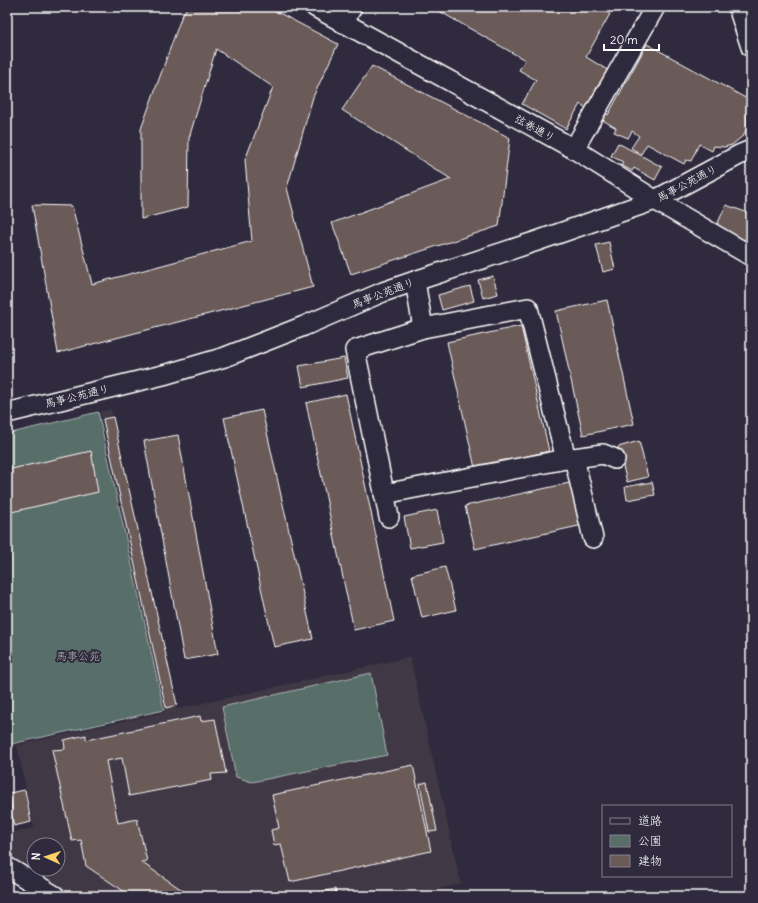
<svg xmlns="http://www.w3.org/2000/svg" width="758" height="903" font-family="Delius,'Klee One',sans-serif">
  <rect width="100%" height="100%" fill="#2f2a3d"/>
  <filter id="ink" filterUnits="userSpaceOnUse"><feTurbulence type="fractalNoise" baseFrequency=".025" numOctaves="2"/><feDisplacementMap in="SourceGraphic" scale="8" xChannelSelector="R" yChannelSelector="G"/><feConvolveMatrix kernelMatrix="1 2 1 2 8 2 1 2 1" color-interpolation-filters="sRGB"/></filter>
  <g filter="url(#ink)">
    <path fill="#413845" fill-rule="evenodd" d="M111 409 177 709 410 657 461 884 406 896H71L7 859V848H10L7 834 34 828 17 745 165 712 100 412ZM34 845H58V869H34Z"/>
    <g fill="#596e68" stroke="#acb6b4">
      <polygon points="98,412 164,710 7,745 7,434"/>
      <polygon points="371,673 387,755 252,782 236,777 222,707"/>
    </g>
    <g fill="#6a5a58" stroke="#fff">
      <polygon points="187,7 268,7 338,44 313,97 287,188 313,287 58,353 32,205 72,206 92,284 252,241 245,160 273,87 216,49 189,138 188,207 141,219 141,129 181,18"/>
      <polygon points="432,7 597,7 610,14 586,57 609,71 588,109 580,104 566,129 522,104 536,80 519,70 525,60"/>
      <polygon points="647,44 751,101 751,107 747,116 747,128 744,135 732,145 724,147 714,146 712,151 699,144 691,161 686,160 684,164 647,144 641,154 631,148 639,136 632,131 628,138 614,132 616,128 601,119 604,113 608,115"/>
      <polygon points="372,66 510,138 499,226 351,274 332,223 451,179 342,110"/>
      <polygon points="618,143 662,167 655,180 634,168 632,171 621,165 623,162 611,156"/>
      <polygon points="726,205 751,214 751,221 744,243 716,227"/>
      <polygon points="609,242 615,269 603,272 596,245"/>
      <polygon points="493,276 498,294 483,298 478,280"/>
      <polygon points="470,286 474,301 442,310 438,295"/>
      <polygon points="607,300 634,424 583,435 556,311"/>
      <polygon points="521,326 549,451 475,468 447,342"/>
      <polygon points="344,358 348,378 303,387 299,366"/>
      <polygon points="346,394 394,621 354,630 306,403"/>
      <polygon points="262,410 313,639 274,647 224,418"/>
      <polygon points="113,417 177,705 166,708 103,419"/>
      <polygon points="178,435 218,654 184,660 144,441"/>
      <polygon points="639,441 648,477 627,482 618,447"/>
      <polygon points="91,451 98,492 7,513 7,470"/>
      <polygon points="574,482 583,525 475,549 465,506"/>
      <polygon points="652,482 655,495 627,500 625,487"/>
      <polygon points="437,510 443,542 410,548 404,517"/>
      <polygon points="445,567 456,610 422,618 412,575"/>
      <polygon points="200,716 201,721 215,719 226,773 211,774 212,780 129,796 122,758 106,761 118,823 137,819 147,861 141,862 191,896 131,896 86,866 81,840 72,841 52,750 65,749 64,740 86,735 86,740"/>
      <polygon points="413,765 431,851 290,882 281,844 274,845 271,830 279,828 272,795"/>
      <polygon points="427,782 437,831 429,832 420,784"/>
      <polygon points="25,790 31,822 14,826 10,808 12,808 9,793"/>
      <polygon points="7,809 11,827 7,828"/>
      <polygon points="335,889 336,894 344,893 345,896 310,896 310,894"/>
    </g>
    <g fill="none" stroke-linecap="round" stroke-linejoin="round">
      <defs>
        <g id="minor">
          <polyline points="315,7 574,149 655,200 751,256"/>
          <polyline points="738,7 751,47"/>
          <polyline points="343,23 352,7"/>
          <polyline points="574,149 655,7"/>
          <polyline points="415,281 423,328"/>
          <polyline points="7,413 167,374 225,357 304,326 383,292 415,281 537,241 655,200 739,155 751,150"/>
          <polyline points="574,458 593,538"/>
          <polyline points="384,494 566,459"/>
          <polyline points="389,517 355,350 423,328 528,308 566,459 603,454 615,459"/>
          <polyline points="7,867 55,896"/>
        </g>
      </defs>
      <use href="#minor" stroke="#fff" stroke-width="22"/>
      <use href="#minor" stroke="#2f2a3d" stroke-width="19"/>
    </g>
  </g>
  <g text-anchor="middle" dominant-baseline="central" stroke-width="4" stroke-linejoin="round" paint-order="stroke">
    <g font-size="11" fill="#fff" stroke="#2f2a3d">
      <text transform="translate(535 128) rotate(29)">弦巻通り</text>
      <text transform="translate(687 183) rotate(-28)">馬事公苑通り</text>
      <text transform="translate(383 293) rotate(-21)">馬事公苑通り</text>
      <text transform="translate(77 396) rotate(-14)">馬事公苑通り</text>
    </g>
    <g font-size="11" fill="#acb6b4" stroke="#2f2a3d">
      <text x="78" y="656">馬事公苑</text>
    </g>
  </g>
  <rect width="758" height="903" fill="none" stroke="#2f2a3d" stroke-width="24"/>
  <rect x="12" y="12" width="734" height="879" fill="none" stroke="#fff" stroke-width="1.5" filter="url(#ink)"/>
  <rect x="602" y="805" width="130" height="72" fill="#2f2a3d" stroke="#827f8b"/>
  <rect x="610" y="818" width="20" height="6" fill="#2f2a3d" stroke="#827f8b"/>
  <text x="638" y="825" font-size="12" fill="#ffffff">道路</text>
  <rect x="610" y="835" width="20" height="12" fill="#596e68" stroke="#827f8b"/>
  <text x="638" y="845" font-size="12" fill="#ffffff">公園</text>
  <rect x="610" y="855" width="20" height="12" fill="#6a5a58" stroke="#827f8b"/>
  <text x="638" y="865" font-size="12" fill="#ffffff">建物</text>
  <g transform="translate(46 857) rotate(273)"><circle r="19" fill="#2f2a3d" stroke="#827f8b"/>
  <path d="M0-3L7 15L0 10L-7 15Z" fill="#ffd166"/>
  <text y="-6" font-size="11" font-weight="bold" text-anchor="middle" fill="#ffffff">N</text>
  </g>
  <path d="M604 44v6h55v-6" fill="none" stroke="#ffffff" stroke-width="2"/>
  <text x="610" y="44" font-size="12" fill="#ffffff" stroke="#2f2a3d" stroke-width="3" paint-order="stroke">20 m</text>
</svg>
